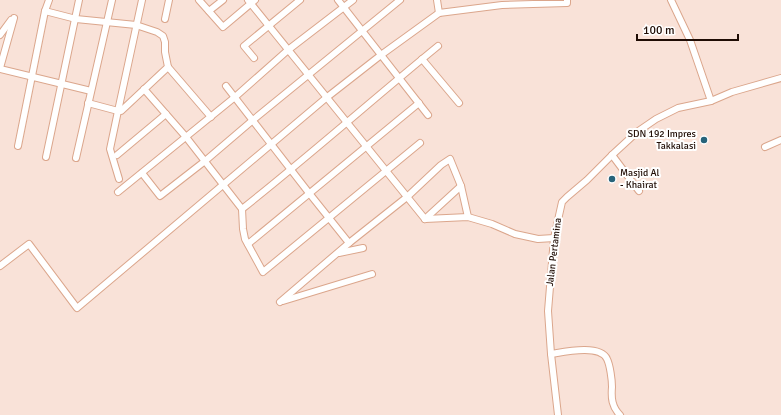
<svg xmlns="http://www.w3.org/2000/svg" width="781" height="415" font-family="Signika,sans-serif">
  <rect width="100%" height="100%" fill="#f9e2d8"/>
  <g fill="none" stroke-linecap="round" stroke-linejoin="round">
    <defs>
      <g id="minor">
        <polyline points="49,0 45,11 76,19 136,25 157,32 163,36 165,42 165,52 168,67 121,111 118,111 110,149 119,179"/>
        <polyline points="199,0 223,27 255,0"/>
        <polyline points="248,0 425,219"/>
        <polyline points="338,0 428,115"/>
        <polyline points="437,0 439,13"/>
        <polyline points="671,0 690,40 711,101"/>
        <polyline points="209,11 223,0"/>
        <polyline points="165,19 169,0"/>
        <polyline points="0,35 11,20"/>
        <polyline points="254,58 244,46 300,0"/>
        <polyline points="422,59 459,103"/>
        <polyline points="168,67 211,117"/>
        <polyline points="0,68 14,18"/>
        <polyline points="0,69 91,91"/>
        <polyline points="226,86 309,193 349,243"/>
        <path d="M144 89 186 137 242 209C309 156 372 100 438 46"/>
        <polyline points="88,103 118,111 142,0"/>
        <polyline points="18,146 45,11"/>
        <polyline points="765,147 781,140"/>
        <polyline points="117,155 166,114"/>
        <polyline points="612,155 639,191"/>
        <polyline points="46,157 79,0"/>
        <polyline points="76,158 112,0"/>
        <polyline points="142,173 160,196 205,161 253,120 400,0"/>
        <polyline points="118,192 235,97 288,50 353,0"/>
        <polyline points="242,209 243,229 245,239 263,272 420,143"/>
        <polyline points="425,219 468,217 492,224 515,234 538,239 554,238"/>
        <polyline points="425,219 461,186"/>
        <polyline points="248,244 419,103"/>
        <polyline points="339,253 363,248"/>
        <polyline points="0,266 29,244 77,308 326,98 381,55 439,13 502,5 567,3 567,0"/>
        <polyline points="283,301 372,274"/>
        <polyline points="280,302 349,243 407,197 441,165 450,159 461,186 468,217"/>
        <path d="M551 354C564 352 600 344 607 359 610 365 612 380 612 387 611 398 612 407 620 415"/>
        <polyline points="558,415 551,354 548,311 554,238 562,202 567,197 587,180 612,155 637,132 656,119 678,108 711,101 732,92 781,78"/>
      </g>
    </defs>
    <use href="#minor" stroke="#dba68c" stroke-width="8"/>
    <use href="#minor" stroke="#fff" stroke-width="6"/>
  </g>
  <g fill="#27637a" stroke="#fff" stroke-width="1.5">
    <circle cx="704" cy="140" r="4"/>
    <circle cx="612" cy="179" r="4"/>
  </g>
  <g text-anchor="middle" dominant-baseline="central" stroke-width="4" stroke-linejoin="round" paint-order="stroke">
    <g font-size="10" fill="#1f0c04" stroke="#fff" text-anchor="end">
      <text x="696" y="134">SDN 192 Impres<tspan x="696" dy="12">Takkalasi</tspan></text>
      <text x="620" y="173" text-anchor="start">Masjid Al<tspan x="620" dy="12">- Khairat</tspan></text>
    </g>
    <g font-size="10" fill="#1f0c04" stroke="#fff">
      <text transform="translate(554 252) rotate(-83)">Jalan Pertamina</text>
    </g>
  </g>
  <path d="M637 34v6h101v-6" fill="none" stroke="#1f0c04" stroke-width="2"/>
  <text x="643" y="34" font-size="12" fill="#1f0c04" stroke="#ffffff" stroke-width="3" paint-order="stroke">100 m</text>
</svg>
